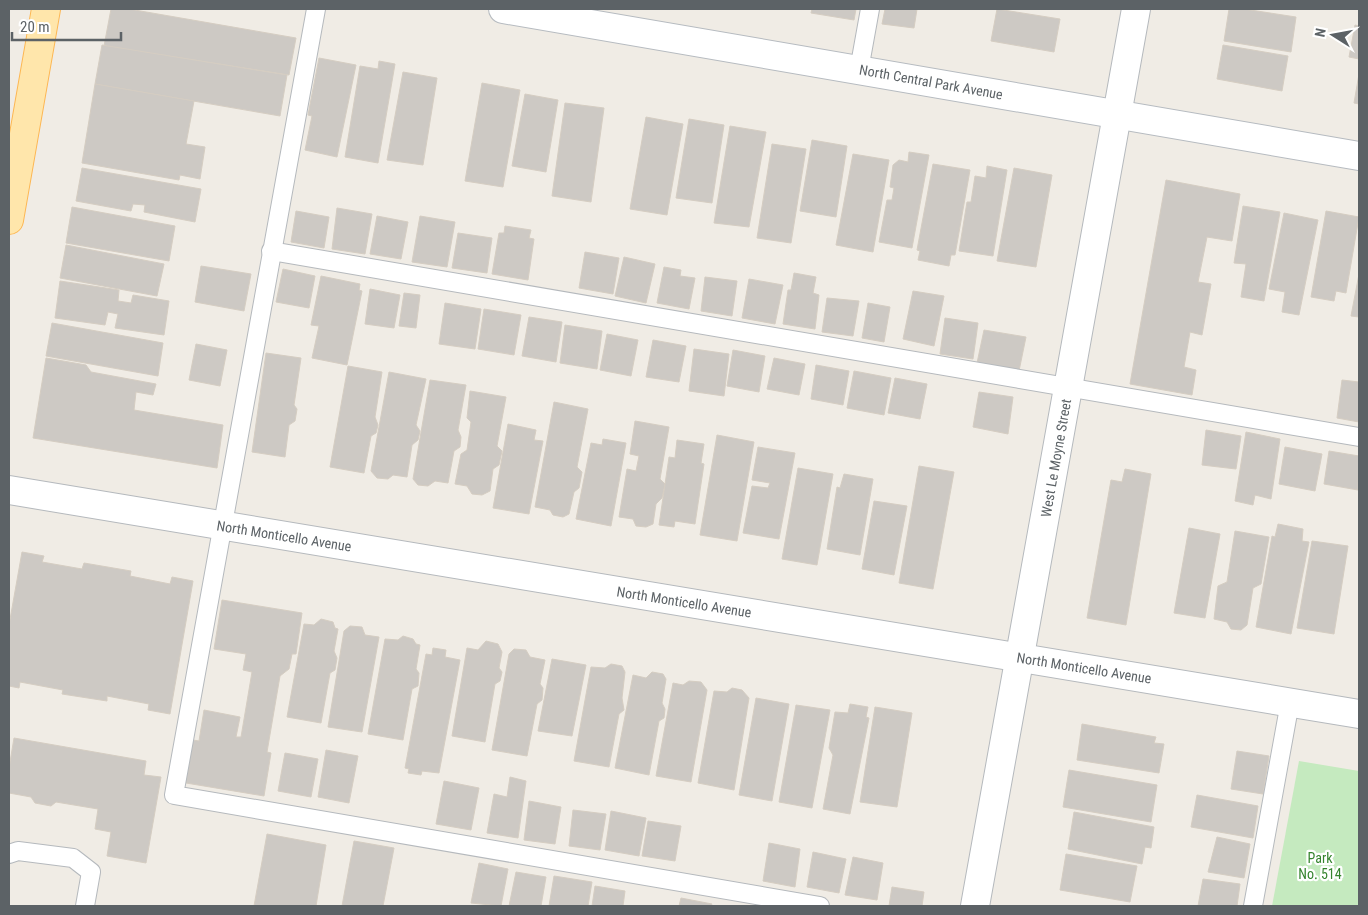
<svg xmlns="http://www.w3.org/2000/svg" width="1368" height="915" font-family="'Roboto Condensed',sans-serif">
  <rect width="100%" height="100%" fill="#f0ece5"/>
  <polygon fill="#c5eabf" points="1299,761 1359,771 1359,906 1272,906"/>
  <g fill="#cdc9c4" stroke="#d5cdc2">
    <polygon points="111,9 129,9 296,38 289,75 104,46"/>
    <polygon points="812,9 856,9 854,20 811,13"/>
    <polygon points="885,9 917,9 914,28 882,24"/>
    <polygon points="997,9 1060,19 1054,52 991,41"/>
    <polygon points="1229,9 1244,9 1296,17 1291,52 1224,41"/>
    <polygon points="1355,25 1359,26 1359,59 1349,57"/>
    <polygon points="102,45 287,75 280,116 95,84"/>
    <polygon points="1223,45 1288,56 1282,91 1217,79"/>
    <polygon points="319,58 356,65 337,157 305,150 312,116 308,115"/>
    <polygon points="379,61 395,64 378,163 345,157 360,66 378,69"/>
    <polygon points="403,72 437,78 423,165 387,160"/>
    <polygon points="1359,74 1359,104 1354,103"/>
    <polygon points="482,83 520,90 503,187 465,181"/>
    <polygon points="95,84 194,101 186,144 205,147 200,179 180,175 179,180 82,163"/>
    <polygon points="525,94 558,100 546,172 512,166"/>
    <polygon points="565,103 604,108 591,202 552,196"/>
    <polygon points="646,117 683,124 667,215 630,209"/>
    <polygon points="689,119 724,125 712,203 676,198"/>
    <polygon points="730,126 766,132 749,227 714,223"/>
    <polygon points="812,140 847,146 836,217 800,211"/>
    <polygon points="772,144 806,149 791,243 757,238"/>
    <polygon points="909,152 929,155 912,248 879,242 887,200 892,200 894,188 890,187 893,165 899,160 908,162"/>
    <polygon points="853,154 889,160 873,252 836,245"/>
    <polygon points="933,164 970,170 955,255 951,255 949,266 918,260 920,251 917,250"/>
    <polygon points="987,166 1007,170 993,256 959,251 967,202 971,202 975,176 986,178"/>
    <polygon points="82,168 201,189 195,222 144,212 145,205 133,204 131,211 76,201"/>
    <polygon points="1014,168 1052,175 1036,267 997,261"/>
    <polygon points="1166,180 1240,194 1232,241 1207,237 1198,282 1211,284 1202,335 1190,332 1184,367 1196,370 1192,395 1130,384"/>
    <polygon points="1243,206 1280,212 1264,301 1241,297 1246,264 1234,263"/>
    <polygon points="72,207 175,226 169,261 66,243"/>
    <polygon points="337,208 372,214 365,254 332,249"/>
    <polygon points="296,211 329,217 324,248 291,242"/>
    <polygon points="1326,211 1359,217 1346,293 1336,291 1334,301 1311,297"/>
    <polygon points="1284,213 1318,220 1299,315 1282,312 1285,292 1269,289"/>
    <polygon points="377,216 408,222 401,259 370,254"/>
    <polygon points="420,216 455,222 447,267 412,262"/>
    <polygon points="505,226 531,230 529,238 534,239 528,280 492,274 499,233 504,233"/>
    <polygon points="458,233 492,238 487,273 452,268"/>
    <polygon points="66,245 164,264 157,296 60,278"/>
    <polygon points="585,252 619,258 613,294 579,288"/>
    <polygon points="624,257 655,264 646,303 615,296"/>
    <polygon points="201,266 251,274 244,311 195,302"/>
    <polygon points="664,267 681,270 680,276 695,278 689,309 657,303"/>
    <polygon points="283,269 315,276 309,308 276,302"/>
    <polygon points="794,273 816,277 813,293 819,295 815,329 783,324 788,290 791,290"/>
    <polygon points="1359,274 1359,317 1351,316"/>
    <polygon points="321,276 360,284 359,290 362,291 347,365 312,358 319,326 311,325"/>
    <polygon points="705,277 737,281 732,316 701,311"/>
    <polygon points="749,279 783,285 775,324 742,318"/>
    <polygon points="60,281 119,290 118,301 131,303 133,295 169,301 164,335 115,328 118,314 108,312 105,325 55,318"/>
    <polygon points="370,289 400,295 394,328 365,324"/>
    <polygon points="913,291 944,296 934,346 903,339"/>
    <polygon points="404,293 420,295 416,328 399,326"/>
    <polygon points="827,298 859,301 853,336 822,332"/>
    <polygon points="445,303 481,309 475,349 439,344"/>
    <polygon points="868,303 890,307 884,342 862,338"/>
    <polygon points="484,309 521,315 514,355 478,349"/>
    <polygon points="529,317 562,322 556,362 522,356"/>
    <polygon points="945,318 978,323 973,359 940,354"/>
    <polygon points="52,323 163,343 158,376 46,356"/>
    <polygon points="565,325 602,331 597,369 560,363"/>
    <polygon points="984,330 1026,337 1019,371 977,363"/>
    <polygon points="607,334 638,340 631,376 600,370"/>
    <polygon points="653,340 686,346 679,382 646,377"/>
    <polygon points="196,344 227,350 220,386 189,380"/>
    <polygon points="694,349 729,354 724,396 689,391"/>
    <polygon points="733,350 765,356 759,392 727,386"/>
    <polygon points="266,353 301,358 294,405 297,409 295,421 289,425 285,457 252,452"/>
    <polygon points="46,358 86,365 91,372 156,384 153,395 136,392 134,410 223,425 217,468 33,438"/>
    <polygon points="774,358 805,364 799,395 767,389"/>
    <polygon points="816,365 849,371 843,405 811,399"/>
    <polygon points="348,366 382,372 375,417 378,425 376,433 371,436 364,473 330,467"/>
    <polygon points="854,371 891,378 884,415 847,408"/>
    <polygon points="389,372 426,379 416,425 420,431 418,440 412,445 407,477 393,475 388,479 377,478 371,471"/>
    <polygon points="895,378 927,384 920,419 888,413"/>
    <polygon points="430,380 466,385 458,430 461,437 460,447 454,451 448,483 435,481 428,486 418,485 413,479"/>
    <polygon points="1342,380 1359,382 1359,422 1337,418"/>
    <polygon points="470,391 506,397 497,446 502,451 499,465 493,469 490,491 482,495 472,494 467,486 455,484 461,454 467,450 471,422 467,418"/>
    <polygon points="979,392 1013,397 1008,434 973,427"/>
    <polygon points="554,402 588,409 577,467 582,472 579,488 574,492 569,514 563,517 553,515 550,510 535,507"/>
    <polygon points="635,421 669,427 660,479 665,484 662,498 656,504 653,524 646,527 636,526 633,519 619,517 627,469 636,471 639,456 630,454"/>
    <polygon points="508,424 536,430 534,440 543,441 529,514 493,508"/>
    <polygon points="1206,430 1241,436 1236,469 1202,465"/>
    <polygon points="1246,432 1280,439 1271,499 1255,495 1253,505 1235,501"/>
    <polygon points="717,435 754,442 737,541 700,535"/>
    <polygon points="603,439 626,443 611,526 576,519 591,443 602,445"/>
    <polygon points="677,440 704,444 701,463 704,464 695,524 675,521 674,527 659,525 669,457 675,458"/>
    <polygon points="758,447 795,453 779,539 743,533 752,486 768,488 770,483 752,480"/>
    <polygon points="1285,447 1322,454 1315,491 1279,484"/>
    <polygon points="1329,451 1359,456 1358,490 1324,484"/>
    <polygon points="919,466 954,472 933,589 899,583"/>
    <polygon points="798,468 833,474 817,565 782,559"/>
    <polygon points="1125,469 1151,474 1126,625 1087,618 1111,480 1122,482"/>
    <polygon points="844,474 873,479 860,555 827,549 837,487 840,488"/>
    <polygon points="874,501 907,506 894,575 862,569"/>
    <polygon points="1278,524 1303,529 1302,541 1309,542 1291,634 1256,627 1272,536 1275,537"/>
    <polygon points="1189,528 1220,534 1205,618 1174,613"/>
    <polygon points="1235,531 1269,537 1261,584 1253,588 1247,625 1241,630 1231,629 1227,622 1214,619 1218,586 1227,582"/>
    <polygon points="1312,541 1348,546 1334,634 1297,628"/>
    <polygon points="22,552 44,556 42,562 82,569 84,563 131,571 130,576 170,584 172,577 193,581 170,714 148,710 149,704 107,696 107,701 62,694 63,690 20,682 19,688 9,686 9,625"/>
    <polygon points="222,600 302,613 296,654 292,654 289,669 280,676 267,752 271,753 264,796 186,783 193,740 199,741 204,710 240,717 236,737 241,737 252,672 243,670 246,654 214,649"/>
    <polygon points="321,619 333,622 335,628 338,629 334,651 337,658 335,670 330,673 321,723 287,717 304,624 314,625"/>
    <polygon points="350,626 362,627 365,635 379,637 362,732 328,727 344,631"/>
    <polygon points="403,636 413,639 416,644 420,645 416,669 419,673 418,686 412,689 403,740 368,734 385,639 398,640"/>
    <polygon points="486,641 498,644 502,652 499,668 502,672 500,681 495,684 485,742 452,736 467,648 478,650"/>
    <polygon points="433,648 446,650 445,657 460,660 439,773 422,771 421,775 408,773 409,769 405,768 426,654 432,655"/>
    <polygon points="514,649 526,650 530,657 545,660 540,684 543,688 542,700 537,704 527,756 492,750 509,654"/>
    <polygon points="552,659 586,665 572,736 538,731"/>
    <polygon points="611,664 622,666 625,672 622,698 624,710 619,714 609,767 574,761 591,667 605,668"/>
    <polygon points="652,672 663,674 666,679 662,703 665,709 664,718 659,721 649,775 615,768 633,675 646,678"/>
    <polygon points="689,681 701,682 707,690 691,782 656,776 673,683 683,685"/>
    <polygon points="732,688 742,690 749,698 734,790 698,783 714,691 727,692"/>
    <polygon points="756,698 789,704 772,801 739,795"/>
    <polygon points="850,704 868,707 866,717 869,718 850,814 823,809 833,755 829,748 835,712 848,713"/>
    <polygon points="796,705 830,710 812,808 779,802"/>
    <polygon points="875,707 912,713 897,807 860,802"/>
    <polygon points="1082,724 1156,737 1154,743 1164,744 1159,773 1077,760"/>
    <polygon points="14,738 146,761 144,775 161,777 146,863 107,856 111,832 95,829 98,809 56,802 51,806 35,803 31,797 9,793 9,768"/>
    <polygon points="326,750 358,756 349,803 318,797"/>
    <polygon points="1237,751 1269,756 1263,794 1231,789"/>
    <polygon points="285,753 318,759 311,797 278,791"/>
    <polygon points="1069,770 1157,785 1151,822 1063,807"/>
    <polygon points="510,777 526,781 518,838 487,833 494,794 507,797"/>
    <polygon points="444,781 479,788 471,830 436,824"/>
    <polygon points="1197,795 1258,806 1253,838 1191,827"/>
    <polygon points="529,801 561,807 555,844 524,840"/>
    <polygon points="573,810 606,814 600,850 569,846"/>
    <polygon points="611,811 646,818 639,856 605,850"/>
    <polygon points="1074,812 1154,827 1151,848 1145,847 1142,864 1068,849"/>
    <polygon points="648,821 681,826 675,861 642,856"/>
    <polygon points="267,834 326,845 316,906 254,906"/>
    <polygon points="1217,837 1250,844 1244,878 1208,872"/>
    <polygon points="354,841 394,848 383,906 342,906"/>
    <polygon points="769,843 800,849 795,887 763,881"/>
    <polygon points="813,852 846,859 839,893 807,887"/>
    <polygon points="1066,854 1137,866 1130,902 1060,890"/>
    <polygon points="853,857 883,863 877,900 845,895"/>
    <polygon points="479,863 508,869 501,906 471,903"/>
    <polygon points="516,872 546,877 541,906 509,906"/>
    <polygon points="554,876 592,882 588,906 549,906"/>
    <polygon points="1203,879 1240,884 1237,906 1198,906"/>
    <polygon points="595,886 625,891 623,906 592,906"/>
    <polygon points="892,887 924,892 922,906 889,906"/>
    <polygon points="681,898 712,904 711,906 679,906"/>
  </g>
  <g fill="none" stroke-linecap="round" stroke-linejoin="round">
    <defs>
      <g id="lane">
        <polyline points="316,9 174,795 820,906"/>
        <polyline points="859,70 870,9"/>
        <polyline points="271,251 1359,437"/>
        <polyline points="9,854 18,851 73,858 91,872 85,906"/>
        <polyline points="1253,906 1290,702"/>
      </g>
      <g id="street">
        <polyline points="9,490 1359,714"/>
        <polyline points="975,906 1136,9"/>
      </g>
      <polyline id="secondary" points="503,9 1359,156"/>
      <polyline id="primary" points="9,220 46,9"/>
    </defs>
    <use href="#lane" stroke="#b5b9bd" stroke-width="20"/>
    <use href="#street" stroke="#b5b9bd" stroke-width="30"/>
    <use href="#secondary" stroke="#b6bbc0" stroke-width="30"/>
    <use href="#primary" stroke="#fdb651" stroke-width="30"/>
    <use href="#lane" stroke="#fff" stroke-width="18"/>
    <use href="#street" stroke="#fff" stroke-width="28"/>
    <use href="#secondary" stroke="#fff" stroke-width="28"/>
    <use href="#primary" stroke="#ffe6ab" stroke-width="28"/>
  </g>
  <g text-anchor="middle" dominant-baseline="central" stroke-width="4.5" stroke-linejoin="round" paint-order="stroke">
    <g font-size="14" fill="#5c6266" stroke="#fff">
      <text transform="translate(931 82) rotate(10)">North Central Park Avenue</text>
      <text transform="translate(1056 458) rotate(-80)">West Le Moyne Street</text>
      <text transform="translate(284 536) rotate(9)">North Monticello Avenue</text>
      <text transform="translate(684 602) rotate(9)">North Monticello Avenue</text>
      <text transform="translate(1084 668) rotate(9)">North Monticello Avenue</text>
    </g>
    <g font-size="14" fill="#35842e" stroke="#fff">
      <text x="1320" y="858">Park<tspan x="1320" dy="16">No. 514</tspan></text>
    </g>
  </g>
  <rect width="1368" height="915" fill="none" stroke="#5c6266" stroke-width="20"/>
  <g transform="translate(1333 35) rotate(281)" stroke="#ffffff" stroke-width="4" paint-order="stroke">
  <path d="M0-4L9 19L0 12L-9 19Z" fill="#5c6266"/>
  <text y="-8" font-size="14" font-weight="bold" text-anchor="middle" fill="#5c6266">N</text>
  </g>
  <path d="M12 32v8h109v-8" fill="none" stroke="#5c6266" stroke-width="2.5"/>
  <text x="20" y="32" font-size="15" fill="#5c6266" stroke="#ffffff" stroke-width="4" paint-order="stroke">20 m</text>
</svg>
